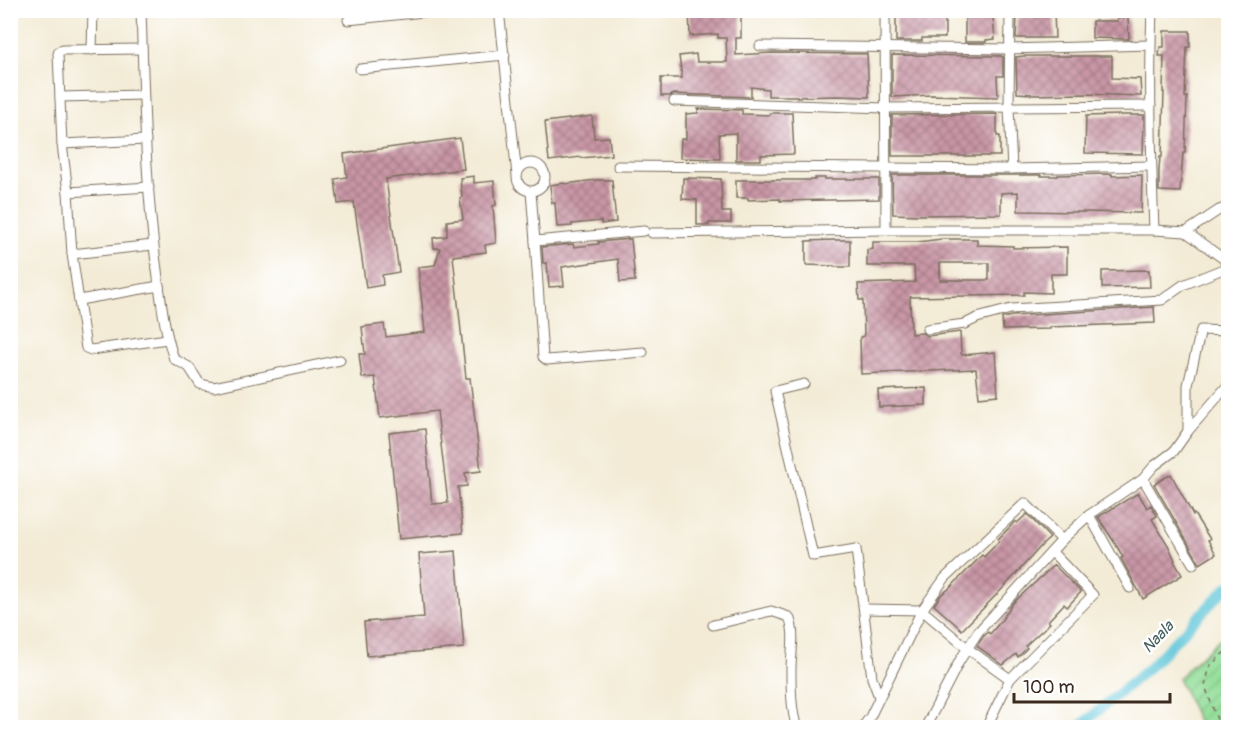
<svg xmlns="http://www.w3.org/2000/svg" width="1239" height="738" font-family="Pangolin,sans-serif">
  <defs>
    <pattern id="garden-furrows" width="10" height="10" patternUnits="userSpaceOnUse" patternTransform="scale(1.5)"><rect width="10" height="10" fill="#95df9b"/><path d="M-1 1l2-2M0 10L10 0M9 11l2-2" fill="none" stroke="#81c085"/></pattern>
    <pattern id="building-cross-hatch" width="8" height="8" patternUnits="userSpaceOnUse" patternTransform="scale(1.5)"><rect width="8" height="8" fill="#c996a6"/><path d="M0 0l8 8M0 8l8-8" fill="none" stroke="#a47b87"/></pattern>
  </defs>
  <rect width="100%" height="100%" fill="#fff"/>
  <filter id="ink" filterUnits="userSpaceOnUse"><feTurbulence type="fractalNoise" baseFrequency=".0167" numOctaves="2"/><feDisplacementMap in="SourceGraphic" scale="12" xChannelSelector="R" yChannelSelector="G"/><feConvolveMatrix kernelMatrix="1 2 1 2 8 2 1 2 1" color-interpolation-filters="sRGB"/></filter>
  <filter id="wash" filterUnits="userSpaceOnUse"><feTurbulence type="fractalNoise" baseFrequency=".008" numOctaves="4" result="noise"/><feDisplacementMap in="SourceGraphic" scale="24" xChannelSelector="R" yChannelSelector="G"/><feGaussianBlur stdDeviation="1.35" result="paint"/><feColorMatrix in="noise" values="0 0 0 0 0 0 0 0 0 0 0 0 0 0 0 0 0 1.4 0 .05"/><feComposite in="paint" operator="in"/></filter>
  <g filter="url(#wash)">
    <rect width="100%" height="100%" fill="#f3ebd5"/>
    <polygon fill="url(#garden-furrows)" stroke="#68845c" stroke-width="1.5" points="1228,631 1228,727 1201,727 1178,678"/>
    <g fill="none" stroke-linecap="round" stroke-linejoin="round">
      <polyline stroke="#5bc4d7" stroke-width="10" points="1078,728 1151,666 1228,586"/>
    </g>
    <g id="blocks">
      <g fill="url(#building-cross-hatch)" fill-rule="evenodd">
        <polygon points="689,10 741,10 741,38 736,38 736,55 772,53 867,54 869,97 837,96 797,97 797,96 768,96 768,89 751,87 751,97 674,94 670,96 661,96 661,78 682,78 679,56 696,54 697,62 727,62 726,38 718,38 718,34 690,36"/>
        <polygon points="896,10 921,10 921,16 945,16 945,38 922,38 922,41 896,41"/>
        <polygon points="965,10 991,10 991,18 993,18 995,39 986,40 986,42 965,42"/>
        <polygon points="1042,10 1054,10 1055,38 1016,38 1017,16 1042,17"/>
        <polygon points="1117,18 1128,18 1129,39 1092,38 1092,21 1117,21"/>
        <polygon points="1164,31 1190,31 1190,47 1187,47 1185,97 1187,97 1185,153 1183,153 1180,192 1159,191 1159,170 1160,157 1162,157 1164,92 1163,92 1164,56 1159,56 1160,47 1164,47"/>
        <polygon points="892,55 1001,56 1003,57 1003,76 997,76 998,97 932,95 892,97"/>
        <polygon points="1024,56 1112,56 1112,78 1140,79 1141,96 1085,94 1031,95 1031,94 1017,93 1016,57"/>
        <polygon points="698,109 742,110 742,114 770,115 770,113 792,113 794,154 761,155 761,160 736,160 736,133 719,134 720,159 680,158 681,139 686,139 686,114 698,113"/>
        <polygon points="997,114 997,136 1000,136 1000,156 892,156 892,115"/>
        <polygon points="1121,115 1144,115 1143,154 1085,153 1086,116"/>
        <polygon points="592,116 594,138 609,137 611,155 581,158 581,157 549,161 545,122"/>
        <polygon points="460,138 464,169 386,179 399,272 382,275 383,285 366,288 354,202 338,204 335,179 347,177 344,154"/>
        <polygon points="1112,174 1112,176 1142,175 1141,213 1018,211 1018,192 1001,193 1001,214 919,215 893,214 892,175 1041,175 1041,176 1058,176 1058,175"/>
        <polygon points="474,176 474,183 494,181 496,205 493,206 496,243 485,245 486,252 453,256 466,378 470,378 481,471 465,473 467,486 458,487 463,533 399,539 389,433 425,429 432,504 448,503 437,411 380,418 375,377 362,378 359,354 365,354 362,327 384,324 386,337 425,332 418,267 435,265 440,248 434,248 433,238 447,236 447,221 463,219 460,198 462,197 460,178"/>
        <polygon points="683,178 721,179 722,212 731,212 731,223 709,223 709,225 697,225 697,200 682,199"/>
        <polygon points="815,178 825,178 825,179 879,179 879,199 780,201 780,199 748,200 748,198 736,198 736,180 815,180"/>
        <polygon points="596,180 612,180 616,222 601,224 601,221 572,224 572,226 557,227 555,203 552,203 550,185 564,183 565,184"/>
        <polygon points="631,239 635,281 620,282 618,259 562,267 564,286 549,287 547,263 543,263 542,247 573,244 574,247 599,244 598,242"/>
        <path d="M942 239H977V245L1013 246V248L1067 247V274H1051V293L1024 292V295L910 297 911 334 922 333 928 336 960 332 961 353 962 355 995 352 998 395 979 397 976 369 861 374 860 337 864 336 863 300H859L858 284 915 282 914 266H867V250L873 249V242H917ZM940 263H989V280H940Z"/>
        <polygon points="834,240 850,240 850,267 834,267 834,266 806,265 806,241"/>
        <polygon points="1149,270 1150,287 1102,288 1102,271"/>
        <polygon points="1154,307 1155,323 1050,327 1050,329 1003,330 1002,318 1012,316"/>
        <polygon points="926,388 926,405 879,407 878,390"/>
        <polygon points="1171,474 1193,515 1194,514 1210,539 1208,540 1216,554 1200,564 1154,484"/>
        <polygon points="1138,493 1147,508 1151,505 1157,516 1152,519 1168,545 1175,560 1174,561 1182,575 1143,599 1121,558 1123,557 1116,545 1098,517"/>
        <polygon points="1027,514 1050,538 1042,545 1006,585 962,630 934,605 941,595 950,588 982,555 984,557 999,541 998,539 1009,528 1015,521 1017,523"/>
        <polygon points="456,551 464,648 367,656 364,622 424,617 419,554"/>
        <polygon points="1054,565 1081,592 1067,607 1064,604 1048,621 1050,623 1025,646 1027,648 1018,657 1016,654 1003,665 977,646 983,637 988,632 990,634 1001,621 1013,603"/>
      </g>
    </g>
  </g>
  <g filter="url(#ink)">
    <use href="#blocks" fill-opacity="0" stroke="#7b6e5e" stroke-width="1.5"/>
    <g fill="none" stroke-linecap="round" stroke-linejoin="round">
      <defs>
        <g id="minor">
          <path d="M141 10C144 97 145 184 157 270 161 300 164 330 174 359L189 367 200 384 214 387 340 360"/>
          <polyline points="499,10 517,175"/>
          <polyline points="885,10 886,230"/>
          <polyline points="1010,10 1009,108 1012,169"/>
          <path d="M1152 10C1149 84 1151 157 1154 230"/>
          <polyline points="348,20 442,10"/>
          <polyline points="760,46 1009,49 1150,45"/>
          <polyline points="142,49 63,50 59,51 58,54 62,144 68,192 72,254 86,348 91,350 167,339"/>
          <polyline points="92,50 93,10"/>
          <polyline points="360,69 505,55"/>
          <polyline points="60,97 143,95"/>
          <polyline points="674,101 885,108 1151,106"/>
          <polyline points="62,144 146,140"/>
          <circle cx="531" cy="177" r="14"/>
          <polyline points="618,166 1012,169 1151,166"/>
          <polyline points="68,192 149,187"/>
          <polyline points="531,192 535,241 644,231"/>
          <polyline points="1186,232 1219,210 1228,207"/>
          <polyline points="652,233 886,230 1154,230 1186,232 1228,262"/>
          <polyline points="535,241 543,357 547,360 643,352"/>
          <polyline points="72,254 153,245"/>
          <polyline points="79,300 159,286"/>
          <polyline points="927,329 965,324 977,318 1011,309 1162,300 1183,285 1228,267"/>
          <polyline points="804,384 775,391 813,556 856,549 872,678 879,697"/>
          <polyline points="1188,431 1188,385 1201,330 1228,331"/>
          <polyline points="1143,479 1193,564"/>
          <polyline points="1089,515 1130,588"/>
          <polyline points="864,609 922,610 967,648 1010,679"/>
          <path d="M713 625 771 611 789 617C796 632 791 653 791 669 791 688 791 710 797 728"/>
          <polyline points="862,728 870,717 922,610 945,578 1025,503 1062,540"/>
          <polyline points="925,728 960,660 978,632 1062,540 1089,515 1143,479 1154,466 1174,451 1188,431 1228,385"/>
          <polyline points="986,728 1010,679 1093,595 1052,552"/>
        </g>
      </defs>
      <use href="#minor" stroke="#7b6e5e" stroke-width="11"/>
      <polyline stroke="#7b6e5e" stroke-width="1.5" stroke-dasharray="4.5 4.5" stroke-linecap="butt" points="1220,728 1205,686 1210,666 1228,649"/>
      <use href="#minor" stroke="#fff" stroke-width="9"/>
    </g>
  </g>
  <g text-anchor="middle" dominant-baseline="central" stroke-width="5" stroke-linejoin="round" paint-order="stroke">
    <g font-size="16" font-style="italic" fill="#46605f" stroke="#fff">
      <text transform="translate(1158 637) rotate(-46)">Naala</text>
    </g>
  </g>
  <rect width="1239" height="738" fill="none" stroke="#fff" stroke-width="36"/>
  <path d="M1014 693v9h156v-9" fill="none" stroke="#3b2a1e" stroke-width="3"/>
  <text x="1023" y="693" font-size="18" fill="#3b2a1e" stroke="#ffffff" stroke-width="4.5" paint-order="stroke">100 m</text>
</svg>
